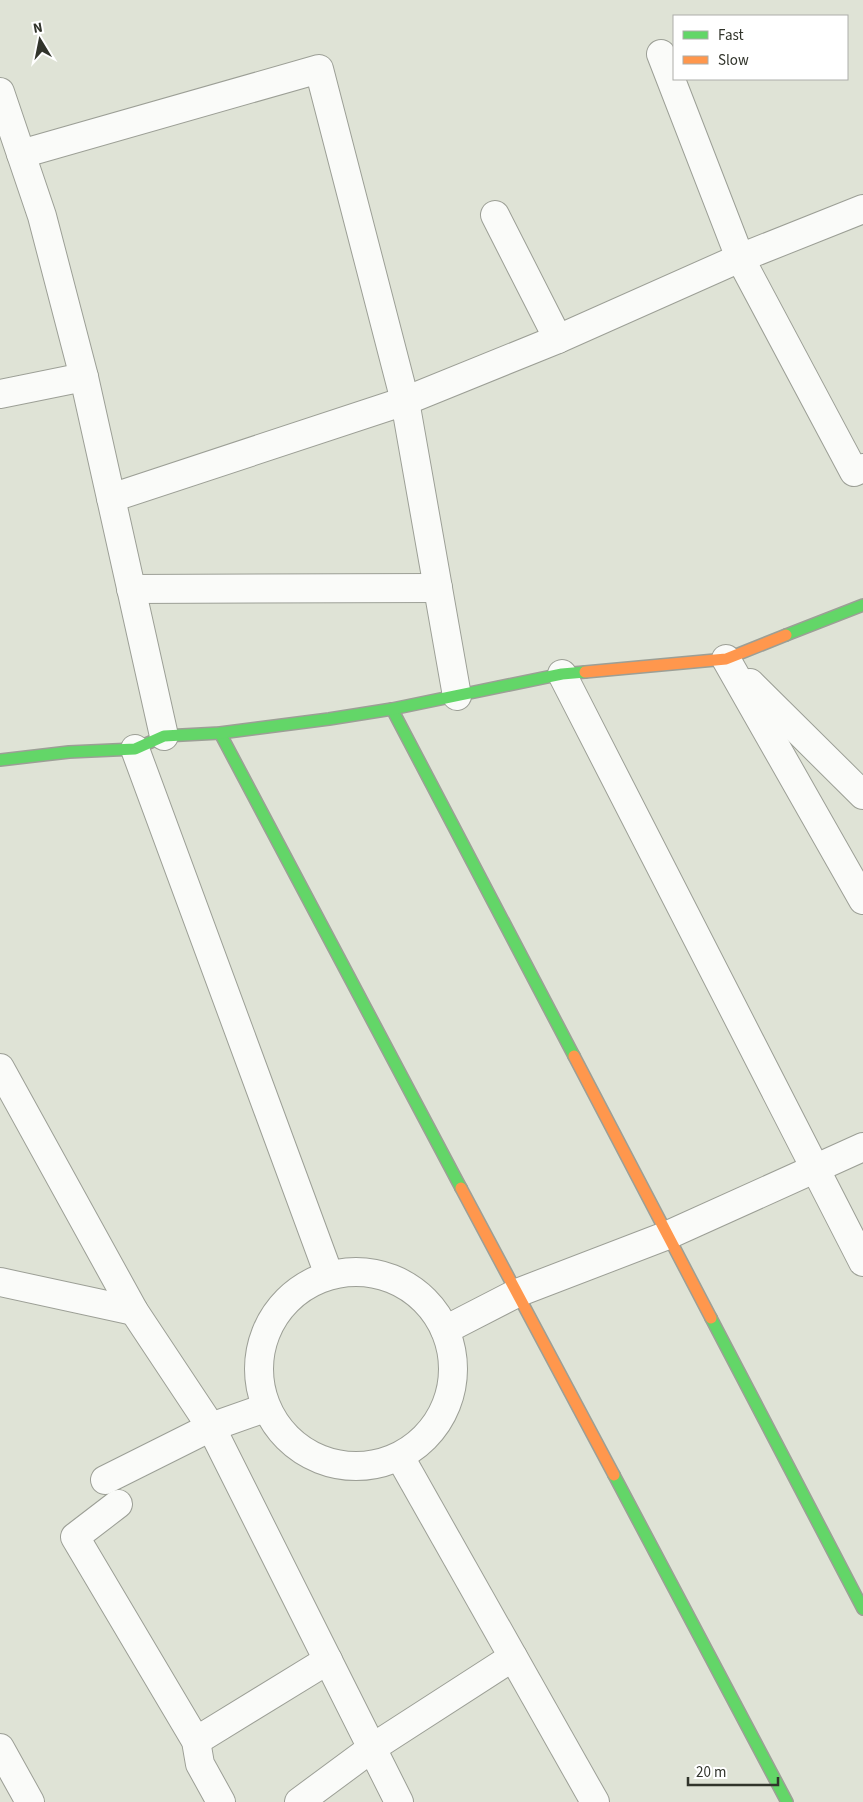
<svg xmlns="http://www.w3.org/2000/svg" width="863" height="1802" font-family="'Source Sans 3',sans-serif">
  <rect width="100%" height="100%" fill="#dfe3d6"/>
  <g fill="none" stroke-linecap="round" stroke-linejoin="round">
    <defs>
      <g id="street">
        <polyline points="661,54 740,258 854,472 863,468"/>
        <polyline points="0,92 42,216 84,377 164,736"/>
        <polyline points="21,154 319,69 405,401 457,696"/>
        <polyline points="495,215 558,339"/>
        <polyline points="0,394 84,377"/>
        <polyline points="111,498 405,401 558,339 740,258 863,209"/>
        <polyline points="131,589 438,588"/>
        <polyline points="726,659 863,900"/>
        <polyline points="562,674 863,1262"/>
        <polyline points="750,683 863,795"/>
        <polyline points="135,749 329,1275"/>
        <polyline points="0,1068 134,1311 211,1427 399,1802"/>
        <circle cx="356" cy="1369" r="97"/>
        <polyline points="0,1282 134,1311"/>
        <polyline points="445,1330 517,1293 668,1235 863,1147"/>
        <polyline points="400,1457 595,1802"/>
        <polyline points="105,1480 211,1427 265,1408"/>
        <polyline points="118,1504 75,1537 196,1741 200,1764 221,1802"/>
        <polyline points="196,1741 328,1660"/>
        <polyline points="0,1748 30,1802"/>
        <polyline points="299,1802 372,1748 513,1657"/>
      </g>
      <g id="fast">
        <polyline points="786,635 863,605"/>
        <polyline points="392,709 574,1056"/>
        <polyline points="220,733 461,1188"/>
        <polyline points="0,760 69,752 135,749 164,736 220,733 329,719 392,709 562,674 585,672"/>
        <polyline points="711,1318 863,1609"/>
        <polyline points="614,1475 787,1802"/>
      </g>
      <g id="slow">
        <polyline points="585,672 726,659 786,635"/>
        <polyline points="574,1056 711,1318"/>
        <polyline points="461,1188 614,1475"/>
      </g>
    </defs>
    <use href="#street" stroke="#9c9f96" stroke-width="30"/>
    <use href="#fast" stroke="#9c9f96" stroke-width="14"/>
    <use href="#slow" stroke="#9c9f96" stroke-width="14"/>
    <use href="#street" stroke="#fafbf9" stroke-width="28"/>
    <use href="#fast" stroke="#63d668" stroke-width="11"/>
    <use href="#slow" stroke="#ff974d" stroke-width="11"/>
  </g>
  <rect x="673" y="15" width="175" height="65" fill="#ffffff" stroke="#adaeaa"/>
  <rect x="683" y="31" width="25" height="8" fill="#63d668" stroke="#adaeaa"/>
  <text x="718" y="40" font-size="15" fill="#31342b">Fast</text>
  <rect x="683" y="56" width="25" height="8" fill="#ff974d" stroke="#adaeaa"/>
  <text x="718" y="65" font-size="15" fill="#31342b">Slow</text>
  <g transform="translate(40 40) rotate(350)" stroke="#ffffff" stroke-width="4" paint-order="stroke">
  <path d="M0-4L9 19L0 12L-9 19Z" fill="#31342b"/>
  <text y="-8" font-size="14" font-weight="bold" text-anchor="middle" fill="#31342b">N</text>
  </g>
  <path d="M688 1777v8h90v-8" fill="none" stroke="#31342b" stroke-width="2.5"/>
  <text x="696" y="1777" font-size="15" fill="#31342b" stroke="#ffffff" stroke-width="4" paint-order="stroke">20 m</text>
</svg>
